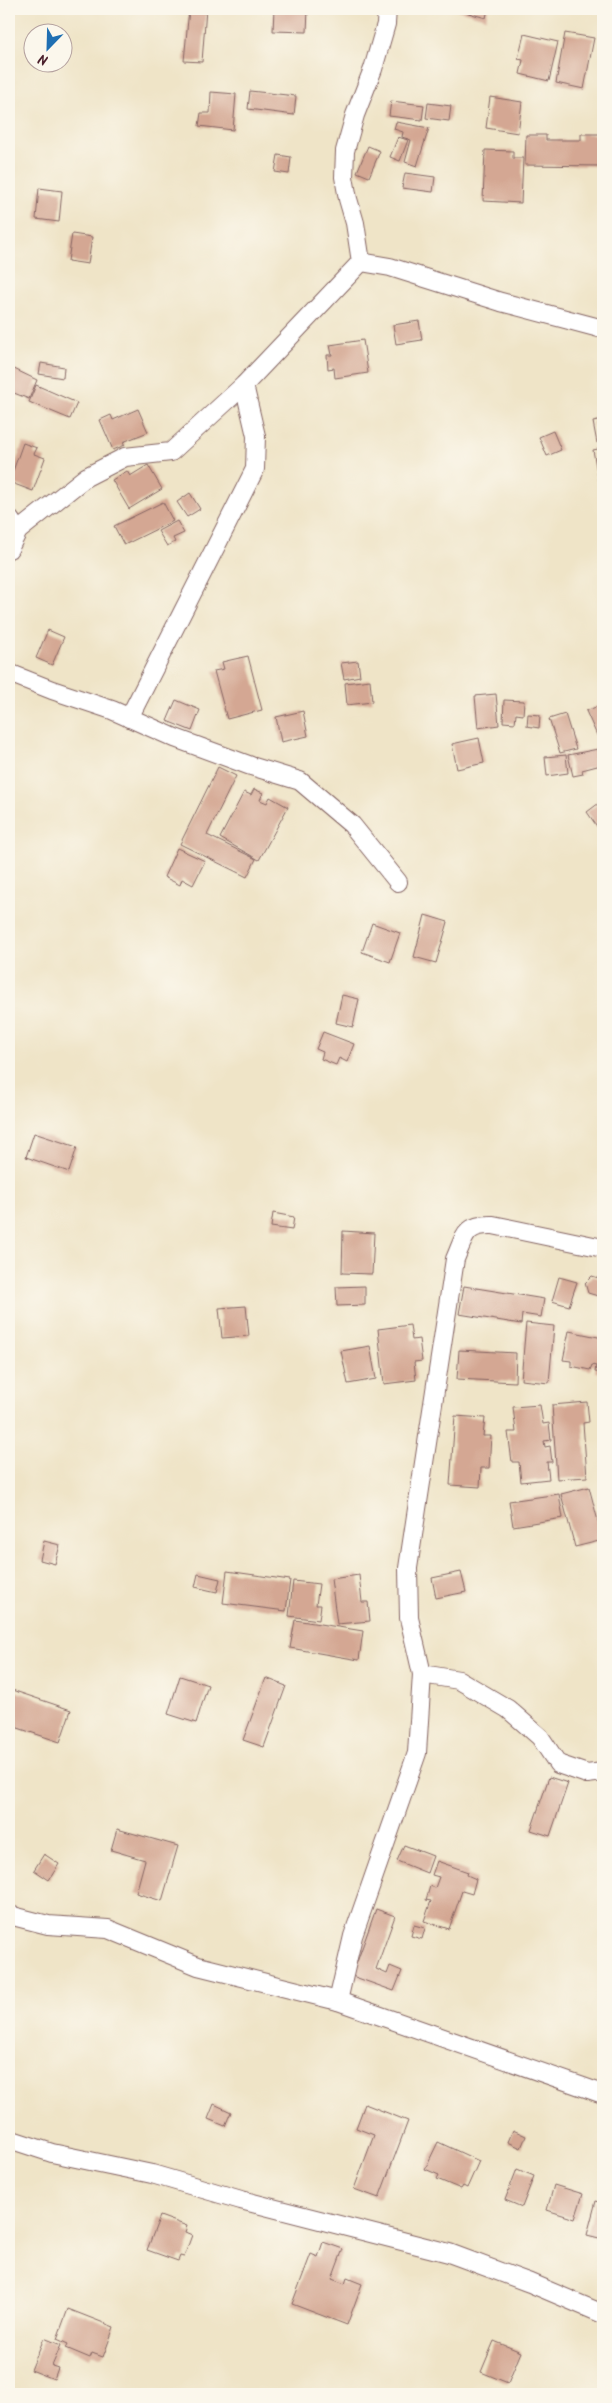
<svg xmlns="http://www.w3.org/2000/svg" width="612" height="2403" font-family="Kalam,sans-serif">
  <rect width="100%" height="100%" fill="#fbf7ec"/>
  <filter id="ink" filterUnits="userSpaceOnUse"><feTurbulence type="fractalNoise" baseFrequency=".02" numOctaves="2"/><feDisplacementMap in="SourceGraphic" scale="10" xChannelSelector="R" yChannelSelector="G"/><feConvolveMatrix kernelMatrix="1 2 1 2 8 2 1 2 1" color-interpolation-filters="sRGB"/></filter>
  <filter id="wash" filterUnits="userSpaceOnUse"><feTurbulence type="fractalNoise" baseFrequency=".0096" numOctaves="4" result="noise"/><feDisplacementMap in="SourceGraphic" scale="20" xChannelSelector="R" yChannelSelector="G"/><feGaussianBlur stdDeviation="1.12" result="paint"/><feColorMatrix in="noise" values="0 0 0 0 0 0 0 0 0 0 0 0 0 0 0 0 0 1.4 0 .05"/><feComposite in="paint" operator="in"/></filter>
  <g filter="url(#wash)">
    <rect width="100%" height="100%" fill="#efe4c7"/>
    <g id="blocks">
      <g fill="#d4a793">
        <polygon points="189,9 206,9 202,62 184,61"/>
        <polygon points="274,9 308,9 307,32 273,31"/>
        <polygon points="454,9 488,9 486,18"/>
        <polygon points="565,33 594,38 584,89 556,83"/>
        <polygon points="524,34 558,42 549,81 520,74 523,60 518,59"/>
        <polygon points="250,91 296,96 294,115 248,109"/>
        <polygon points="211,92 236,94 233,130 199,126 201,113 210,113"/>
        <polygon points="490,97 522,102 518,133 486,128"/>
        <polygon points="391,101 424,105 422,120 389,116"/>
        <polygon points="428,103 451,106 449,121 426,118"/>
        <polygon points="396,122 429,128 417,166 405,162 411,140 402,137 403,132 394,129"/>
        <polygon points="581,134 602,134 602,166 525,165 526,135 546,135 546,140 581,140"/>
        <polygon points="398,137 408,140 400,161 390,157"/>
        <polygon points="368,146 380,151 369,177 357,172"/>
        <polygon points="485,150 513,151 513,158 523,158 521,203 483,201"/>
        <polygon points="278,155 291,157 289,174 275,172"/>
        <polygon points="405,173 435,177 433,192 402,188"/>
        <polygon points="39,188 62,191 59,222 36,219"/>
        <polygon points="72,234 92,237 88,264 68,261"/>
        <polygon points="419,321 422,340 396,344 393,325"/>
        <polygon points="363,340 368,373 335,378 334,368 328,369 327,355 332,355 330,345"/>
        <polygon points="41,363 64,367 63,378 39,374"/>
        <polygon points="10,367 37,380 29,399 9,391"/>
        <polygon points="36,385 77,403 70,419 29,402"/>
        <polygon points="138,409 148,432 123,442 125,445 113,450 100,420 111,415 113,420"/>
        <polygon points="603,420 603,441 597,443 593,422"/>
        <polygon points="553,431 561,450 547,456 539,437"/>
        <polygon points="23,443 37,448 34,454 45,458 33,491 9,482"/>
        <polygon points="603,448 603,489 600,489 593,450"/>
        <polygon points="148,465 162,489 129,509 112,480 127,471 130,476"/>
        <polygon points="190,493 200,509 187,517 177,502"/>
        <polygon points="163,502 173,521 124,545 114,526"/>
        <polygon points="177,521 184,533 173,538 175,542 167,546 158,531"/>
        <polygon points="48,630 64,637 52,665 36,658"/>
        <polygon points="248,656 262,710 227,719 214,671 224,669 222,662"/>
        <polygon points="358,661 360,676 344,679 341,663"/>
        <polygon points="370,680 372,702 347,705 345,683"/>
        <polygon points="496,694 499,725 478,728 475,696"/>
        <polygon points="176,700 200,710 192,731 167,721"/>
        <polygon points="504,700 524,701 523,715 516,714 515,723 503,722"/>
        <polygon points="603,704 603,740 600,742 586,711"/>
        <polygon points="303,711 308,736 281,742 276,717"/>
        <polygon points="528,714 540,715 539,728 527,726"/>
        <polygon points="565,714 576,749 560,753 549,719"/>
        <polygon points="479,738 484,763 457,769 452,744"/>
        <polygon points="598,749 601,765 582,770 583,774 573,776 568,755"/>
        <polygon points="566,755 568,773 547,776 545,757"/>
        <polygon points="218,767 236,776 207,835 256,859 247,877 180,844"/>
        <polygon points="254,789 263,793 260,800 267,803 270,797 288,807 259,860 220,838 244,792 251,795"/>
        <polygon points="603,800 603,835 587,812"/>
        <polygon points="177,848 205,861 193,885 182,879 180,885 164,877"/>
        <polygon points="425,915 448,922 436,963 414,957"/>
        <polygon points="372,923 400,933 390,962 362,952"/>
        <polygon points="342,995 359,999 353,1027 336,1023"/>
        <polygon points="323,1032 354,1044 347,1062 339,1058 336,1065 321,1059 323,1052 316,1049"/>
        <polygon points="34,1133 77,1147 69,1172 26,1157"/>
        <polygon points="273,1213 294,1217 292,1230 271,1227"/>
        <polygon points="343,1231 374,1233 372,1274 342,1273"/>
        <polygon points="592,1276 602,1279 603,1283 603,1290 598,1296 588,1293 585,1283"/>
        <polygon points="559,1277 577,1282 569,1306 552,1301"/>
        <polygon points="365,1286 365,1305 337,1306 336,1287"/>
        <polygon points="464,1286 544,1299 541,1317 522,1314 521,1324 459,1314"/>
        <polygon points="246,1306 249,1336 222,1338 219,1308"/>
        <polygon points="526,1323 554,1326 549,1383 521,1380"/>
        <polygon points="410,1325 412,1340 419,1339 422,1361 414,1362 416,1380 384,1384 378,1329"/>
        <polygon points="569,1331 603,1338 603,1373 595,1372 596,1366 592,1365 590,1370 571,1366 571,1361 563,1360"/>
        <polygon points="370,1346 376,1379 348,1384 341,1351"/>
        <polygon points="459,1350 516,1353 515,1382 457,1379"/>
        <polygon points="587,1402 589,1422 583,1423 587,1477 557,1479 552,1405"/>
        <polygon points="540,1405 543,1424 549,1423 551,1440 544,1441 545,1447 550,1446 552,1462 547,1462 549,1479 521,1482 519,1462 512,1462 508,1432 516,1432 513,1407"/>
        <polygon points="455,1416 485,1418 483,1436 491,1436 489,1468 481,1468 480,1487 450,1485"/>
        <polygon points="589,1487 603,1540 575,1547 561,1494"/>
        <polygon points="559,1494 563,1518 513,1526 509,1501"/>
        <polygon points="44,1541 60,1545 55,1564 40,1560"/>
        <polygon points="227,1571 290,1580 286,1611 223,1603"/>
        <polygon points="461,1572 466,1592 436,1598 432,1578"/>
        <polygon points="198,1574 220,1579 217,1592 195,1587"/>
        <polygon points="359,1575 362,1602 368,1602 370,1621 337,1624 331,1579"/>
        <polygon points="293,1581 319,1584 316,1605 321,1605 319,1620 289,1616"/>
        <polygon points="295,1620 363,1631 359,1660 290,1648"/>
        <polygon points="180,1676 208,1685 196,1723 168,1714"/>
        <polygon points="266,1678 286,1686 264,1747 243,1740"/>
        <polygon points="9,1689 71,1710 60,1742 9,1725"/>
        <polygon points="549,1777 568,1783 550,1836 531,1830"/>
        <polygon points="117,1829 178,1846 162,1901 136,1893 145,1860 111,1850"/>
        <polygon points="404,1845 433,1856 427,1873 397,1861"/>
        <polygon points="44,1854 59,1864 49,1880 34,1870"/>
        <polygon points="437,1861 468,1872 467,1875 476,1879 472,1894 462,1891 449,1929 424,1921 431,1901 426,1900 430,1886 435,1888 439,1877 432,1875"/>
        <polygon points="376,1909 395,1916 376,1969 387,1974 390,1966 402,1971 394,1991 352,1976"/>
        <polygon points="414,1925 425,1928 422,1939 411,1936"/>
        <polygon points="214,2104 231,2112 225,2126 208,2119"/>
        <polygon points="365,2104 408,2121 379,2198 354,2189 374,2135 356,2128"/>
        <polygon points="513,2130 526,2136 521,2148 508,2142"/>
        <polygon points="438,2142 479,2161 467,2188 463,2186 461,2189 437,2179 439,2175 425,2169"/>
        <polygon points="517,2169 534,2176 522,2207 505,2200"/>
        <polygon points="554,2185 583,2194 575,2219 547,2210"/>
        <polygon points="596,2201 603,2203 603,2239 587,2235"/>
        <polygon points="160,2216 187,2226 185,2232 192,2235 184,2257 180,2256 178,2261 147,2250"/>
        <polygon points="323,2242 343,2249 332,2279 345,2284 347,2278 362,2284 347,2325 292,2304 311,2254 318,2257"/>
        <polygon points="68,2309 114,2327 103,2357 92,2353 90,2358 66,2348 68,2344 57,2339"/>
        <polygon points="44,2338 61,2345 52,2366 58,2368 54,2379 31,2370"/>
        <polygon points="494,2341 521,2352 508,2383 481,2372"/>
      </g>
    </g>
  </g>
  <g filter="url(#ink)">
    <use href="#blocks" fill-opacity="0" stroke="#846462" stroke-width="1"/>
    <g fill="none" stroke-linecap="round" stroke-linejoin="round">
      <defs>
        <g id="minor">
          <polyline points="361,262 355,223 348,199 344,177 345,151 355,115 373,69 386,24 387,9"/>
          <polyline points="361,262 390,267 501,302 603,329"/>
          <polyline points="9,518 18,531"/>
          <polyline points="9,549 18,531 86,477 125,457 171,452 244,385 361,262"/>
          <polyline points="9,673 52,690 112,710 175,738 251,766 300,781 352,825 398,882"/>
          <polyline points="129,718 255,469 256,436 244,385"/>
          <path d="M422 1674 409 1618 408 1568 455 1259C465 1236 465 1224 493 1225L603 1248"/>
          <polyline points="9,1915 48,1925 108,1929 198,1966 338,2001 603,2094"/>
          <polyline points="338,2001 353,1936 417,1753 422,1674 459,1680 508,1709 540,1737 558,1764 587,1774 603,1772"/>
          <polyline points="9,2139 52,2153 152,2174 241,2200 449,2253 530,2283 603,2314"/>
        </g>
      </defs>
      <use href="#minor" stroke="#846462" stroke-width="20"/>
      <use href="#minor" stroke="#fff" stroke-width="18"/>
    </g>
  </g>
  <rect width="612" height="2403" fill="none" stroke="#fbf7ec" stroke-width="30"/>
  <g transform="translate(48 48) rotate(203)"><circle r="24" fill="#fbf7ec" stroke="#b4a19f"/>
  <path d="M0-4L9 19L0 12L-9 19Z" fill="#1f6fb2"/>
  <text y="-8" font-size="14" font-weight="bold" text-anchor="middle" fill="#4a1f2b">N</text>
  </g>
</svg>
